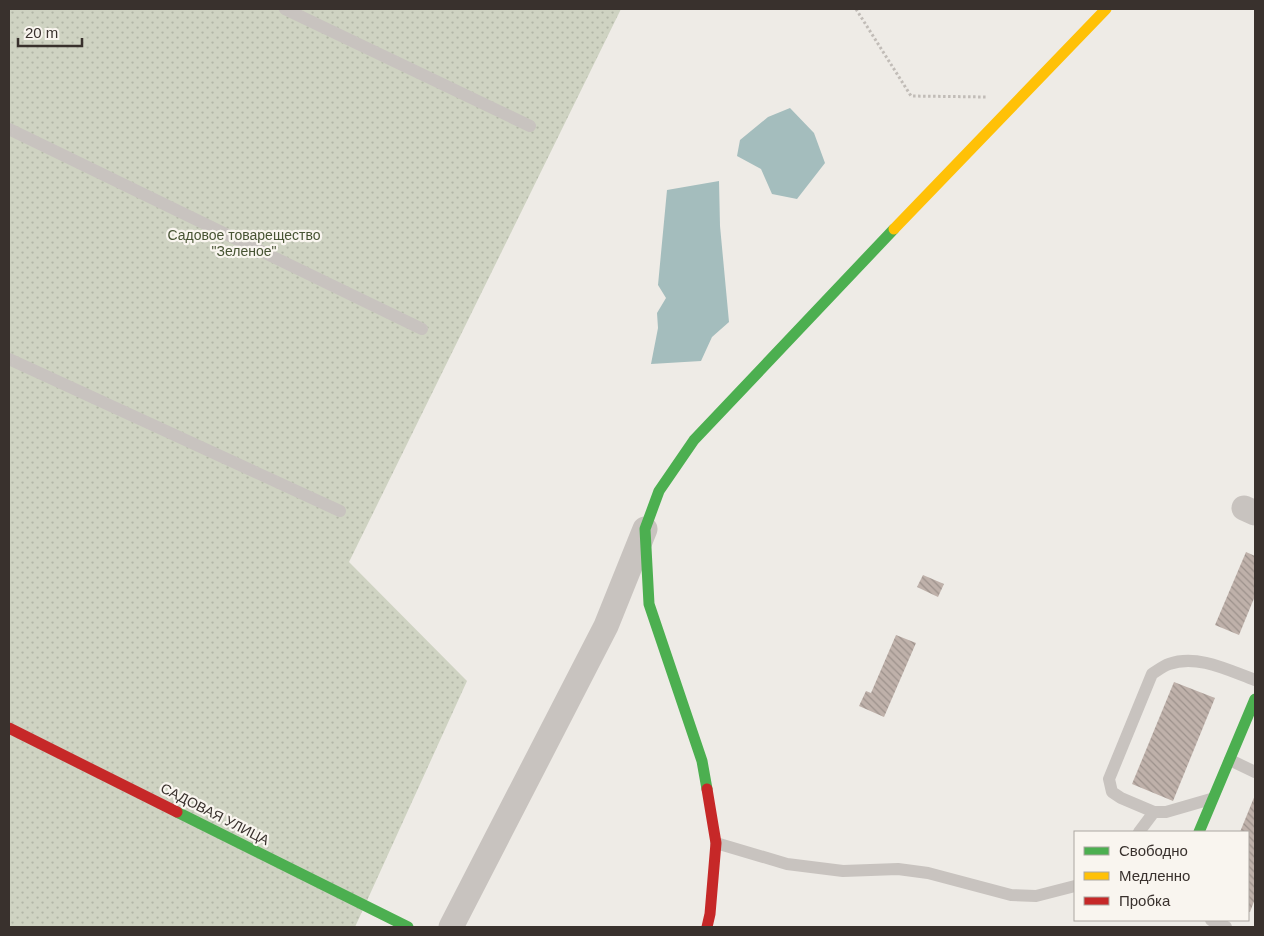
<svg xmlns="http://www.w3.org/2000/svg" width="1264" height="936" font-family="Helvetica,sans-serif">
  <defs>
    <pattern id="park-dots" width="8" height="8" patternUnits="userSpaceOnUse" patternTransform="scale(1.25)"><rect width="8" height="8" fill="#cfd3c2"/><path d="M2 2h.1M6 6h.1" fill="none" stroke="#b2b6a7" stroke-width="1.8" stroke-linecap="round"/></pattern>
    <pattern id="building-back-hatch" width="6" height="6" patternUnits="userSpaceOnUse" patternTransform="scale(1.25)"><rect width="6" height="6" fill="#bfb1aa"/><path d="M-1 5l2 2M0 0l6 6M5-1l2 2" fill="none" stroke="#9c918b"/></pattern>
  </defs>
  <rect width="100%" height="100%" fill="#eeebe6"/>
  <polygon fill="url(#park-dots)" points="9,9 621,9 349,562 467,681 355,927 9,927"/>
  <g fill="#a4bdbd">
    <polygon points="790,108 814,133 825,163 797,199 772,194 761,169 737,156 740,140 768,117"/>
    <polygon points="719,181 720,226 729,322 712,337 701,361 651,364 658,328 657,313 666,298 658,285 667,190"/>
  </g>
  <g fill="url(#building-back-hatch)">
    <polygon points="1246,552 1255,556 1255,596 1239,635 1215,625"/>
    <polygon points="923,575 944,584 938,597 917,587"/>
    <polygon points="896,635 916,643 884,717 859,706 866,691 871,693"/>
    <polygon points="1174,682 1215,698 1173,801 1132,784"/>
    <polygon points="1255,795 1255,899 1250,912 1248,911 1248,832 1240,832"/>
  </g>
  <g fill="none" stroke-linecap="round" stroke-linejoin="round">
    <polyline stroke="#c1bcb7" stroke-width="3" stroke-dasharray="2.5 2.5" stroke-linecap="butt" points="856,9 911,96 987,97"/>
    <g stroke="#c8c3bf" stroke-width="12">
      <polyline points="285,9 530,126"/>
      <polyline points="9,129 422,329"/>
      <polyline points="9,359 340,511"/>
      <polyline points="1230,760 1255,772"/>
      <path d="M1211 799 1166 812H1154L1121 798 1112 792 1109 779 1152 674C1157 671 1163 666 1169 664 1197 654 1228 670 1255 680"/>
      <polyline points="1139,832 1154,812"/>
      <polyline points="716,843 787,864 843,871 898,869 928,873 1011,895 1036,896 1075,886"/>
      <polyline points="1211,920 1226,927"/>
    </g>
    <g stroke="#c8c3bf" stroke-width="25">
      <polyline points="1244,508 1255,513"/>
      <polyline points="451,927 606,626 645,529"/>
    </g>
    <g stroke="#4caf50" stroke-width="11">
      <polyline points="707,789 702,761 649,604 645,529 659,491 694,440 894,229"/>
      <polyline points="177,812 408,927"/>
      <polyline points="1199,832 1255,699"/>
    </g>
    <polyline stroke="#ffc107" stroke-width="11" points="894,229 1106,9"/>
    <g stroke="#c62828" stroke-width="11">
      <polyline points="9,728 177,812"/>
      <polyline points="707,789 716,843 710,914 707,927"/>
    </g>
  </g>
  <g text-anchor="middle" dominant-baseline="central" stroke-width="4.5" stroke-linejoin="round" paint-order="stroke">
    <g font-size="14" fill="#475433" stroke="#f9f5ef">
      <text x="244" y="235">Садовое товарещество<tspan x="244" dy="16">"Зеленое"</tspan></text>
    </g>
    <g font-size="14" fill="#39312d" stroke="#f9f5ef">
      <text transform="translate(215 814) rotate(27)">САДОВАЯ УЛИЦА</text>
    </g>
  </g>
  <rect width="1264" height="936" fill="none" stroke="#39312d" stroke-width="20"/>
  <rect x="1074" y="831" width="175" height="90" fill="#f9f5ef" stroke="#aca7a1"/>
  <rect x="1084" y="847" width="25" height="8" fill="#4caf50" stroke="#aca7a1"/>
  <text x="1119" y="856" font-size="15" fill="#39312d">Свободно</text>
  <rect x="1084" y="872" width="25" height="8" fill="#ffc107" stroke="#aca7a1"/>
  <text x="1119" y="881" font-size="15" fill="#39312d">Медленно</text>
  <rect x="1084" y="897" width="25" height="8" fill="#c62828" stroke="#aca7a1"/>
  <text x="1119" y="906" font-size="15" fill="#39312d">Пробка</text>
  <path d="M18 38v8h64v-8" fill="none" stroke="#39312d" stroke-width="2.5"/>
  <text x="25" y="38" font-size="15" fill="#39312d" stroke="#f9f5ef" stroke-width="4" paint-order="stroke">20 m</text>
</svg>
